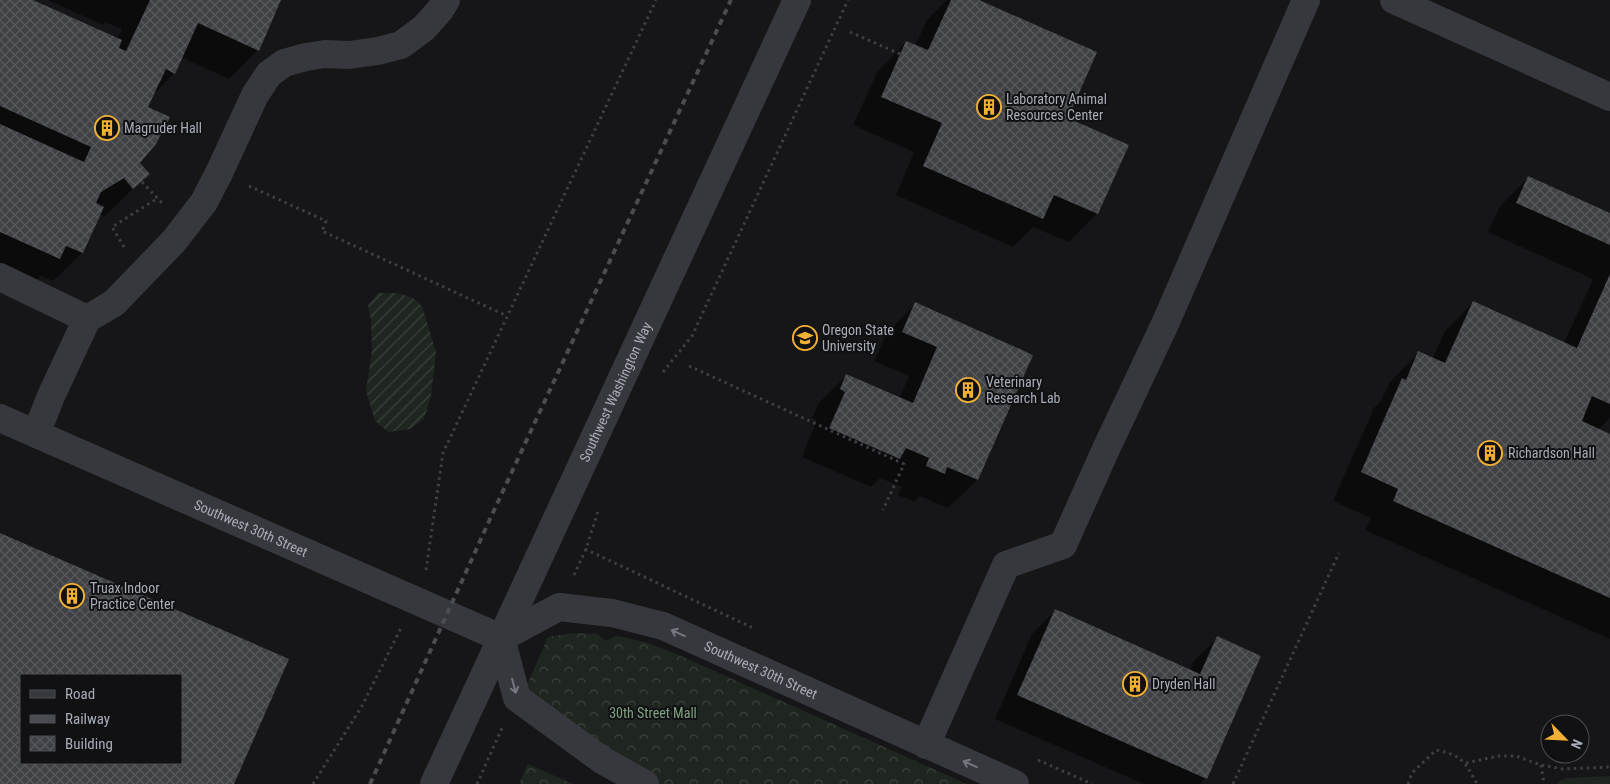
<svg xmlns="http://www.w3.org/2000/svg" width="1610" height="784" font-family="'Roboto Condensed',sans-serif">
  <defs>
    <pattern id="forest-crowns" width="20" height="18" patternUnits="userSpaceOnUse" patternTransform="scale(1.25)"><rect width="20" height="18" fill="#1e261f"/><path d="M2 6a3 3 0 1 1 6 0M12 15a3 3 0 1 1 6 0" fill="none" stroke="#3c433d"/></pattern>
    <pattern id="garden-furrows" width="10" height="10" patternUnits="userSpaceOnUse" patternTransform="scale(1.25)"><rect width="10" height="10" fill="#1e261f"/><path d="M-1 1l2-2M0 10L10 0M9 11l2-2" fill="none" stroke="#3c433d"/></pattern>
    <pattern id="building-cross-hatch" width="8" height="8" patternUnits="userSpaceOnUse" patternTransform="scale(1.25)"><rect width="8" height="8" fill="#404145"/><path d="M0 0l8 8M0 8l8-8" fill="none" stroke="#595a5e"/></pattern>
  </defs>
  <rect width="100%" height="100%" fill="#161618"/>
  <polygon fill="#1e261f" points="1610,776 1610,784 1557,784 1561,780 1567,778"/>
  <g fill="url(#forest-crowns)">
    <polygon points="573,633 598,634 605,641 616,636 627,638 648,643 672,652 967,784 659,784 624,770 537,700 527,685 548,637"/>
    <polygon points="528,764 573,784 519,784"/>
  </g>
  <polygon fill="url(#garden-furrows)" points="378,293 398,293 413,298 422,306 436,352 431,396 424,419 410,429 388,432 375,421 366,391 372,350 371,319 368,305"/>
  <g fill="#0007" fill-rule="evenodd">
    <polygon points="0,0 29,0 117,39 122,29 105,22 103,25 48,0 280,0 258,50 229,79 181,57 174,73 153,95 146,108 138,163 148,174 104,217 100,213 82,253 53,281 41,276 30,287 0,273"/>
    <polygon points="947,0 976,0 1066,119 1097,213 1069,242 1033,227 1013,247 896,195 914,152 853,125 878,71 906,42 915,46 927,20"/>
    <polygon points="1528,178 1610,214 1610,418 1598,430 1610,435 1610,639 1365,530 1371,518 1333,501 1374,408 1381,401 1390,382 1418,353 1432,359 1445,331 1473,303 1564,343 1593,279 1488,232 1500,206"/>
    <polygon points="915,304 1032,355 977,480 948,508 920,496 915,502 898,495 902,487 880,478 871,487 802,457 817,420 812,418 818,404 847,375 899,398 909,376 874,361 887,333"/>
    <path d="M0 535 287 660 233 784H0ZM21 675H181V763H21Z"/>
    <polygon points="1055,611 1190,670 1194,661 1217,638 1206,778 1200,784 1144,784 995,719 1032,634"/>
  </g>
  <g fill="url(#building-cross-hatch)" fill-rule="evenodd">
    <polygon points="0,0 33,0 122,40 119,48 126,51 150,0 281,0 259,51 198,23 175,74 166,69 148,107 170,117 156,144 140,163 150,174 133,189 124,178 101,192 96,203 104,207 83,253 66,246 60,259 0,232 0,124 84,162 91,147 0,106"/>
    <polygon points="951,0 979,0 1097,52 1068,118 1129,145 1098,214 1054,195 1043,219 923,166 942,123 881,97 906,41 928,50"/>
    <polygon points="1528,176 1610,213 1610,245 1516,203"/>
    <polygon points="1610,274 1610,404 1592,396 1582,421 1610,434 1610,598 1393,501 1398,489 1361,472 1402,378 1406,380 1418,351 1445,363 1473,301 1577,348"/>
    <polygon points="915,302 1033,355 978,480 947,467 945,474 926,466 929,458 906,448 900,459 829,428 845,392 840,389 846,374 913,403 937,347 902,332"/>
    <path d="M0 533 289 659 234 784H0ZM21 675H181V763H21Z"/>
    <polygon points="1055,609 1200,674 1217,636 1261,656 1207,779 1017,695"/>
  </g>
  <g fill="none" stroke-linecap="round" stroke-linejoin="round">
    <g stroke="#3d3f44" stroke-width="3" stroke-dasharray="2.5 4" stroke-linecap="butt">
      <polyline points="850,32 900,54"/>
      <polyline points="142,182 162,203"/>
      <polyline points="249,186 326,221 322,231 507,316"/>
      <polyline points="124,247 112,227 158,198"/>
      <polyline points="689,366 904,464 883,510"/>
      <polyline points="663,372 692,336 848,0"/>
      <polyline points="585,549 753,628"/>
      <polyline points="426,570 443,453 656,0"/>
      <polyline points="574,575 586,549 598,511"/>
      <polyline points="1038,760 1092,784"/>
      <polyline points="1466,763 1498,756 1516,756 1541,765 1563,769 1610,767"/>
      <polyline points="1541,765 1544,784"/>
      <polyline points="313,784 362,706 401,628"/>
      <polyline points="477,784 502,728"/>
      <polyline points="1233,784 1339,553"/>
      <path d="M1408 784 1412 773 1436 750C1462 755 1465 762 1477 784"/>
    </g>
    <g stroke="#37383d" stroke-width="28">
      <polyline points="1394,0 1610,97"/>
      <polyline points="0,277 87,319"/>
      <path id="s1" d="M0 418 501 638"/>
      <polyline points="36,434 51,396 87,319 114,303 174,241 204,202 219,173 255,95 269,74 284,63 306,57 325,54 349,55 378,51 401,45 424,28 440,10 446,0"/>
      <path id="s2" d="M501 638 559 607 612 613 663 626 1015 784"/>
      <polyline points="501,638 517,698 602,760 645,784"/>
      <polyline points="926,745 1006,565 1063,545 1106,449 1165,324 1306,0"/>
      <path id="s3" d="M434 784 797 0"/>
    </g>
    <polyline stroke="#4a4c52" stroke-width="4" stroke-dasharray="6 5" stroke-linecap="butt" points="370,784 490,519 731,0"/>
  </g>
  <defs><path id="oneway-shaft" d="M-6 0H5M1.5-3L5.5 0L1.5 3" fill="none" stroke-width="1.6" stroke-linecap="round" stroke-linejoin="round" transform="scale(1.25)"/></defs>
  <g stroke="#757881">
    <use href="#oneway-shaft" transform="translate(678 633) rotate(-156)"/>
    <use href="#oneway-shaft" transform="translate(514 686) rotate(75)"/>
    <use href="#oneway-shaft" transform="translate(970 764) rotate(-156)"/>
  </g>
  <defs>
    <symbol id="building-ring" viewBox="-11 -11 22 22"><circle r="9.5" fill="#111113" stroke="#f2b134" stroke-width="1.5"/><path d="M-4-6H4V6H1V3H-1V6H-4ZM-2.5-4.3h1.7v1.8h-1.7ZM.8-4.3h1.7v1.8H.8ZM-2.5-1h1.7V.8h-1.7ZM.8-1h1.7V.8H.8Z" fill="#f2b134"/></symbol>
    <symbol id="university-ring" viewBox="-11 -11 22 22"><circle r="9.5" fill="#111113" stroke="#f2b134" stroke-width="1.5"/><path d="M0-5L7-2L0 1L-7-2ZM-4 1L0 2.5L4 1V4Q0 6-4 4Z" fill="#f2b134"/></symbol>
  </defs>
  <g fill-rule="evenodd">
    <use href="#building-ring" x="975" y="93" width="28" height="28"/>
    <use href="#building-ring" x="93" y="114" width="28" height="28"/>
    <use href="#university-ring" x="791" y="324" width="28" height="28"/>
    <use href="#building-ring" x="954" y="376" width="28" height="28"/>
    <use href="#building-ring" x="1476" y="439" width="28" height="28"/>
    <use href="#building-ring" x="58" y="582" width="28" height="28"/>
    <use href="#building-ring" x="1121" y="670" width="28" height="28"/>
  </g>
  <g text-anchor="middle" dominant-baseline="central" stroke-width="4" stroke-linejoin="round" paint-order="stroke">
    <g font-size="14" fill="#a8adb8" stroke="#111113" text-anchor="start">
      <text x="1006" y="99">Laboratory Animal<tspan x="1006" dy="16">Resources Center</tspan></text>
      <text x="124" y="128">Magruder Hall</text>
      <text x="822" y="330">Oregon State<tspan x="822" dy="16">University</tspan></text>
      <text x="986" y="382">Veterinary<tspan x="986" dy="16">Research Lab</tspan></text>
      <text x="1508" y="453">Richardson Hall</text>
      <text x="90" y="588">Truax Indoor<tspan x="90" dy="16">Practice Center</tspan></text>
      <text x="1152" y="684">Dryden Hall</text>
    </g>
    <g font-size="14" fill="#a8adb8" stroke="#111113">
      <text stroke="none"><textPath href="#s3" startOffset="432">Southwest Washington Way</textPath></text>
      <text stroke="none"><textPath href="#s1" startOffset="274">Southwest 30th Street</textPath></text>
      <text stroke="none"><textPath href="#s2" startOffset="279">Southwest 30th Street</textPath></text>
    </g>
    <g font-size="14" fill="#7fa381" stroke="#111113">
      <text x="653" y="713">30th Street Mall</text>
    </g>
  </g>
  <rect x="20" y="674" width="162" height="90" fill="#111113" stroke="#4d4f55"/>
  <rect x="30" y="690" width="25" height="8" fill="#37383d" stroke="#4d4f55"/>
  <text x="65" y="699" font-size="15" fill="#a8adb8">Road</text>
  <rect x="30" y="715" width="25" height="8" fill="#4a4c52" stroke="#4d4f55"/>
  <text x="65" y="724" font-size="15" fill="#a8adb8">Railway</text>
  <rect x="30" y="736" width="25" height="15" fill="url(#building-cross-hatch)" stroke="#4d4f55"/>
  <text x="65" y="749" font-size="15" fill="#a8adb8">Building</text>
  <g transform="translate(1565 739) rotate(114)"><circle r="24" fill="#111113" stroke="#4d4f55"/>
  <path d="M0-4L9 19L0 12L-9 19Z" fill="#f2b134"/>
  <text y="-8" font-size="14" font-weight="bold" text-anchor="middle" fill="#a8adb8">N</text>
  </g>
</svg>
